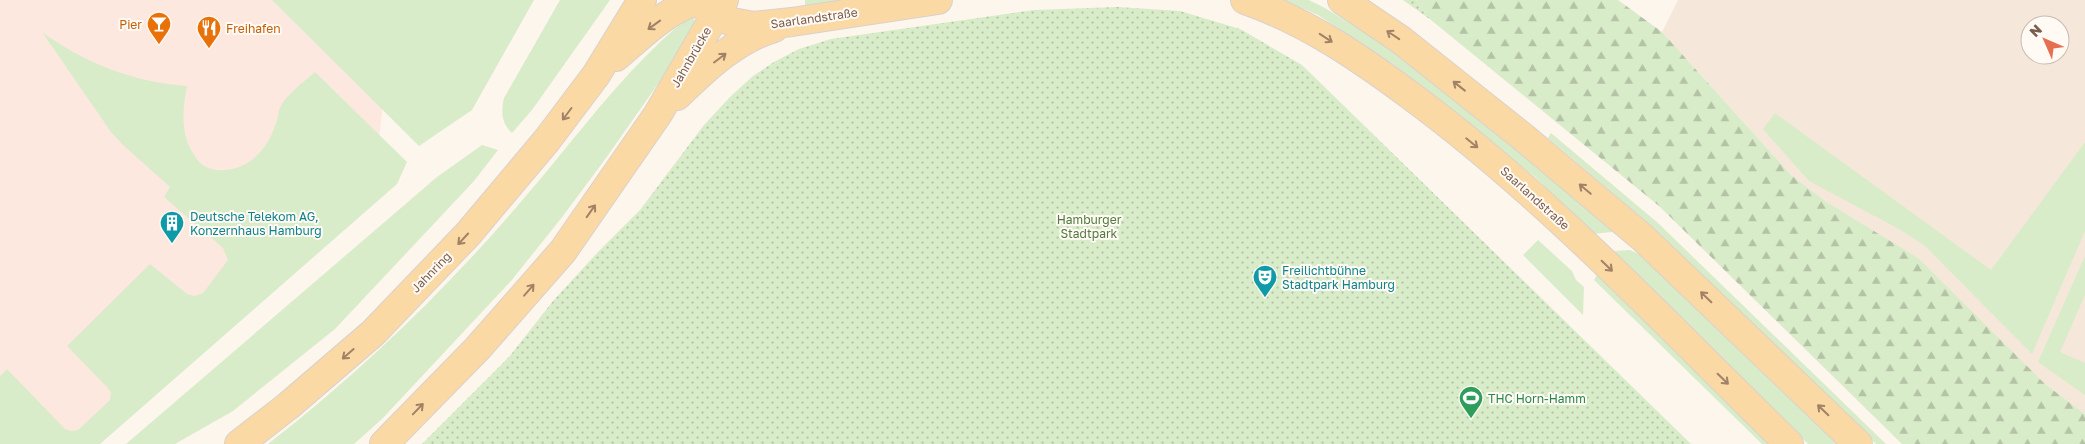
<svg xmlns="http://www.w3.org/2000/svg" width="2085" height="444" font-family="'Golos Text',sans-serif">
  <defs>
    <pattern id="forest-firs" width="22" height="20" patternUnits="userSpaceOnUse" patternTransform="scale(1.25)"><rect width="22" height="20" fill="#d8ecc9"/><path d="M5 1l3.5 6h-7zM16 11l3.5 6h-7z" fill="#b4c2a5"/></pattern>
    <pattern id="park-dots" width="8" height="8" patternUnits="userSpaceOnUse" patternTransform="scale(1.25)"><rect width="8" height="8" fill="#d8ecc9"/><path d="M2 2h.1M6 6h.1" fill="none" stroke="#b4c2a5" stroke-width="1.8" stroke-linecap="round"/></pattern>
  </defs>
  <rect width="100%" height="100%" fill="#fdf6ec"/>
  <path fill="#f5e8da" fill-rule="evenodd" d="M1678 0H2085V414L2045 384 1828 203 1791 175 1662 32ZM2030 25H2060V55H2030Z"/>
  <polygon fill="#fde8e0" points="0,0 473,0 383,104 379,138 73,444 0,444"/>
  <g fill="#d8ecc9">
    <polygon points="272,0 534,0 472,110 419,146"/>
    <path d="M560 0H610L532 110 512 133C501 123 501 111 504 98Z"/>
    <polygon points="805,0 852,0 805,6"/>
    <polygon points="1284,0 1309,0 1325,8 1378,41 1401,57 1591,208 1612,227 1612,232 1593,234 1535,177 1394,65 1318,15"/>
    <path d="M692 16 696 22 672 64 606 158 563 216 511 281 382 419 354 444H268C362 371 448 288 525 197 566 150 602 100 646 56 660 42 675 27 692 16Z"/>
    <path d="M42 32C85 63 133 82 187 86 182 111 180 138 197 159 203 168 214 171 224 170 250 169 267 149 275 126 278 119 278 110 282 104 288 94 306 80 315 72L407 162 397 184 100 444H0V376L7 369 65 429 71 431 78 430 110 400 111 393 107 387 67 346 150 264 187 294 194 296 203 293 228 260 223 248 164 197 170 187 124 146 111 132Z"/>
    <polygon points="1775,113 1991,270 2085,142 2085,231 2032,354 1924,245 1899,229 1809,181 1763,129"/>
    <polygon points="1551,133 1658,223 1886,444 1876,444 1654,228 1548,138"/>
    <polygon points="482,145 498,150 474,181 335,329 233,411 175,444 126,444 437,177"/>
    <polygon points="1538,240 1572,271 1576,280 1584,287 1583,315 1523,255"/>
    <polygon points="1630,250 1647,258 1837,444 1808,444 1615,255 1614,251"/>
    <polygon points="2085,256 2085,295 2060,352 2085,363 2085,395 2038,362"/>
    <polygon points="1597,275 1599,275 1772,444 1762,444 1594,280"/>
  </g>
  <polygon fill="url(#forest-firs)" points="1416,0 1618,0 1662,32 1791,175 1828,203 1918,258 2045,384 2085,414 2085,444 1902,444 1659,206 1431,20"/>
  <g fill="url(#park-dots)">
    <polygon points="1403,0 1416,0 1431,20"/>
    <polygon points="1118,7 1180,11 1240,29 1302,65 1691,444 422,444 509,357 553,301 598,252 640,210 704,125 730,97 753,76 774,62 799,49 831,39 1034,10"/>
  </g>
  <g fill="none" stroke-linecap="round" stroke-linejoin="round">
    <defs>
      <g id="major">
        <polyline points="696,0 715,15 732,22 753,26 792,22 938,0"/>
        <path d="M1245 0C1306 21 1360 58 1411 96 1549 198 1667 325 1789 444"/>
        <polyline points="1342,0 1401,40 1523,137 1643,238 1858,444"/>
        <path d="M616 57C641 36 669 7 701 0"/>
        <path d="M677 96C705 69 736 39 774 28"/>
        <polyline points="239,444 288,406 373,333 468,234 547,140 596,75 642,0"/>
        <polyline points="384,444 477,349 563,251 658,114 724,0"/>
      </g>
    </defs>
    <use href="#major" stroke="#dad1cd" stroke-width="30"/>
    <use href="#major" stroke="#fbd9a5" stroke-width="28"/>
  </g>
  <defs><path id="oneway-shaft" d="M-6 0H5M1.5-3L5.5 0L1.5 3" fill="none" stroke-width="1.6" stroke-linecap="round" stroke-linejoin="round" transform="scale(1.25)"/></defs>
  <g stroke="#a18267">
    <use href="#oneway-shaft" transform="translate(654 25) rotate(144)"/>
    <use href="#oneway-shaft" transform="translate(1393 35) rotate(-146)"/>
    <use href="#oneway-shaft" transform="translate(1326 38) rotate(33)"/>
    <use href="#oneway-shaft" transform="translate(720 58) rotate(-37)"/>
    <use href="#oneway-shaft" transform="translate(1459 86) rotate(-142)"/>
    <use href="#oneway-shaft" transform="translate(567 114) rotate(127)"/>
    <use href="#oneway-shaft" transform="translate(1472 143) rotate(39)"/>
    <use href="#oneway-shaft" transform="translate(1585 189) rotate(-140)"/>
    <use href="#oneway-shaft" transform="translate(591 211) rotate(-55)"/>
    <use href="#oneway-shaft" transform="translate(463 239) rotate(133)"/>
    <use href="#oneway-shaft" transform="translate(1607 266) rotate(44)"/>
    <use href="#oneway-shaft" transform="translate(529 290) rotate(-49)"/>
    <use href="#oneway-shaft" transform="translate(1706 297) rotate(-136)"/>
    <use href="#oneway-shaft" transform="translate(348 354) rotate(139)"/>
    <use href="#oneway-shaft" transform="translate(1723 379) rotate(44)"/>
    <use href="#oneway-shaft" transform="translate(418 409) rotate(-46)"/>
    <use href="#oneway-shaft" transform="translate(1823 410) rotate(-136)"/>
  </g>
  <defs>
    <symbol id="bar-pin" viewBox="-11 -11 22 30"><path d="M0 17L-7.5 6A9.5 9.5 0 1 1 7.5 6Z" fill="#e8710a" stroke="#fffaf3"/><path d="M-6-5H6L.8 .8V4.5H3.5V6h-7V4.5H-.8V.8Z" fill="#fff"/></symbol>
    <symbol id="restaurant-pin" viewBox="-11 -11 22 30"><path d="M0 17L-7.5 6A9.5 9.5 0 1 1 7.5 6Z" fill="#e8710a" stroke="#fffaf3"/><path d="M-5-6h1v4h1v-4h1v4h1v-4h1v5L-1.5 .5V6h-2V.5L-5-1ZM5-6V6H3V1.5H1.5Q1.5-4 5-6Z" fill="#fff"/></symbol>
    <symbol id="building-pin" viewBox="-11 -11 22 30"><path d="M0 17L-7.5 6A9.5 9.5 0 1 1 7.5 6Z" fill="#0f9aa8" stroke="#fffaf3"/><path d="M-4-6H4V6H1V3H-1V6H-4ZM-2.5-4.3h1.7v1.8h-1.7ZM.8-4.3h1.7v1.8H.8ZM-2.5-1h1.7V.8h-1.7ZM.8-1h1.7V.8H.8Z" fill="#fff"/></symbol>
    <symbol id="theatre-pin" viewBox="-11 -11 22 30"><path d="M0 17L-7.5 6A9.5 9.5 0 1 1 7.5 6Z" fill="#0f9aa8" stroke="#fffaf3"/><path d="M-5-5.5Q0-4 5-5.5V0Q5 5 0 6Q-5 5-5 0ZM-3.3-2.5H-1v1.5H-3.3ZM1-2.5H3.3v1.5H1ZM-2.8 1Q0 5.5 2.8 1Z" fill="#fff"/></symbol>
    <symbol id="stadium-pin" viewBox="-11 -11 22 30"><path d="M0 17L-7.5 6A9.5 9.5 0 1 1 7.5 6Z" fill="#2e9e5b" stroke="#fffaf3"/><path d="M0-5a6.5 5 0 1 0 0 10a6.5 5 0 1 0 0-10ZM-3.5-1.8h7v3.6h-7Z" fill="#fff"/></symbol>
  </defs>
  <g fill-rule="evenodd">
    <use href="#bar-pin" x="145" y="10" width="28" height="38"/>
    <use href="#restaurant-pin" x="195" y="14" width="28" height="38"/>
    <use href="#building-pin" x="158" y="209" width="28" height="38"/>
    <use href="#theatre-pin" x="1251" y="263" width="28" height="38"/>
    <use href="#stadium-pin" x="1457" y="384" width="28" height="38"/>
  </g>
  <g text-anchor="middle" dominant-baseline="central" stroke-width="4" stroke-linejoin="round" paint-order="stroke">
    <g font-size="12" fill="#7a5c4d" stroke="#fffaf3">
      <text transform="translate(814 18) rotate(-8)">Saarlandstraße</text>
      <text transform="translate(691 57) rotate(-60)">Jahnbrücke</text>
      <text transform="translate(1535 198) rotate(42)">Saarlandstraße</text>
      <text transform="translate(431 272) rotate(-46)">Jahnring</text>
    </g>
    <g font-size="12" fill="#c56008" stroke="#fffaf3" text-anchor="end">
      <text x="142" y="24">Pier</text>
      <text x="226" y="28" text-anchor="start">Freihafen</text>
    </g>
    <g font-size="12" fill="#0d838f" stroke="#fffaf3" text-anchor="start">
      <text x="190" y="216">Deutsche Telekom AG,<tspan x="190" dy="14">Konzernhaus Hamburg</tspan></text>
      <text x="1282" y="270">Freilichtbühne<tspan x="1282" dy="14">Stadtpark Hamburg</tspan></text>
    </g>
    <g font-size="12" fill="#537a41" stroke="#fffaf3">
      <text x="1089" y="219">Hamburger<tspan x="1089" dy="14">Stadtpark</tspan></text>
    </g>
    <g font-size="12" fill="#27864d" stroke="#fffaf3" text-anchor="start">
      <text x="1488" y="398">THC Horn-Hamm</text>
    </g>
  </g>
  <g transform="translate(2045 40) rotate(315)"><circle r="24" fill="#fffaf3" stroke="#cabbb1"/>
  <path d="M0-4L9 19L0 12L-9 19Z" fill="#e76f51"/>
  <text y="-8" font-size="14" font-weight="bold" text-anchor="middle" fill="#7a5c4d">N</text>
  </g>
</svg>
